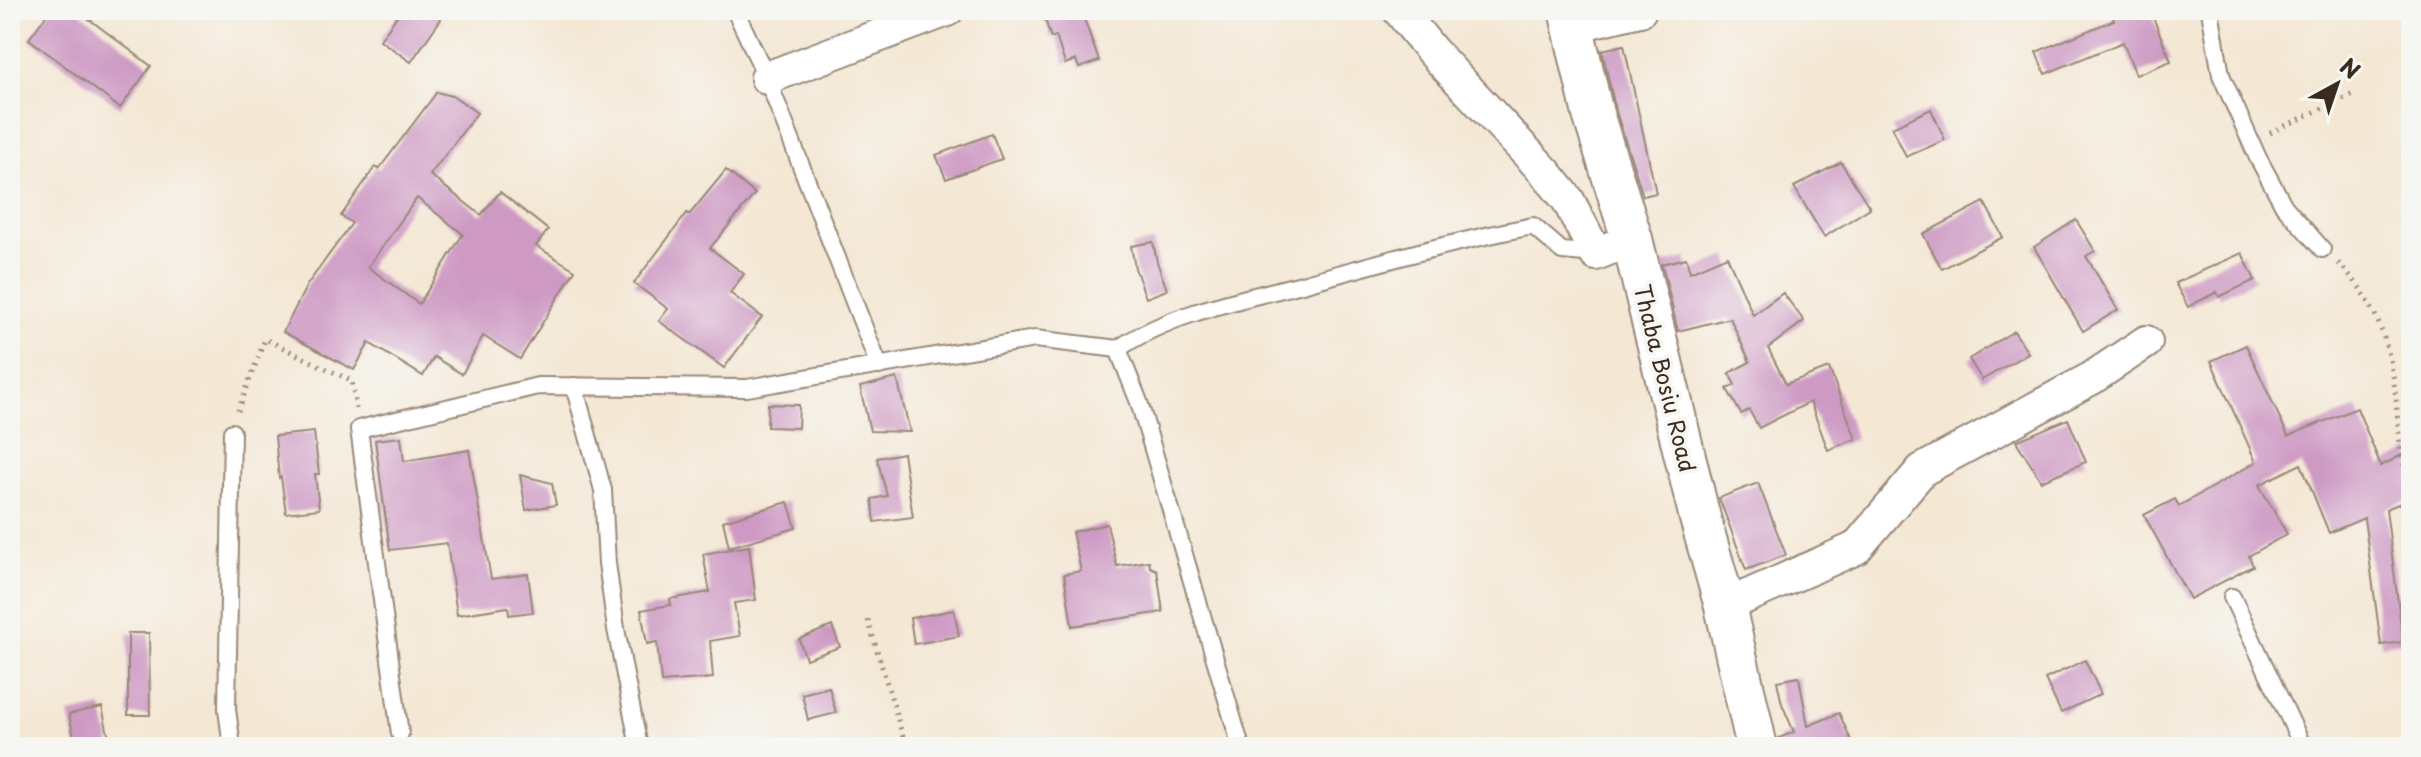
<svg xmlns="http://www.w3.org/2000/svg" width="2421" height="757" font-family="'Playpen Sans',sans-serif">
  <rect width="100%" height="100%" fill="#f6f6f2"/>
  <filter id="ink" filterUnits="userSpaceOnUse"><feTurbulence type="fractalNoise" baseFrequency=".0125" numOctaves="2"/><feDisplacementMap in="SourceGraphic" scale="16" xChannelSelector="R" yChannelSelector="G"/><feConvolveMatrix kernelMatrix="1 2 1 2 8 2 1 2 1" color-interpolation-filters="sRGB"/></filter>
  <filter id="wash" filterUnits="userSpaceOnUse"><feTurbulence type="fractalNoise" baseFrequency=".006" numOctaves="4" result="noise"/><feDisplacementMap in="SourceGraphic" scale="32" xChannelSelector="R" yChannelSelector="G"/><feGaussianBlur stdDeviation="1.8" result="paint"/><feColorMatrix in="noise" values="0 0 0 0 0 0 0 0 0 0 0 0 0 0 0 0 0 1.4 0 .05"/><feComposite in="paint" operator="in"/></filter>
  <g filter="url(#wash)">
    <rect width="100%" height="100%" fill="#f4e7d4"/>
    <g id="blocks">
      <g fill="#ce9ac4" fill-rule="evenodd">
        <polygon points="50,10 77,10 151,66 120,108 29,39"/>
        <polygon points="401,10 429,10 441,19 411,62 380,40"/>
        <polygon points="1042,10 1081,10 1099,61 1079,68 1076,60 1065,64 1056,36 1051,38"/>
        <polygon points="2110,10 2150,10 2171,61 2136,75 2123,42 2045,74 2036,52 2114,20"/>
        <polygon points="1624,45 1656,193 1643,196 1615,108 1602,50"/>
        <path d="M437 92 455 97 477 113 430 175 481 215 500 192 548 230 536 246 575 270 520 359 483 336 462 374 434 357 423 376 369 343 354 370 283 332 307 285 352 223 341 216 375 167 379 169ZM417 198 463 234 419 304 368 267Z"/>
        <polygon points="1931,109 1945,140 1906,157 1892,127"/>
        <polygon points="992,134 1002,159 946,179 936,155"/>
        <polygon points="1841,162 1870,208 1824,237 1794,187"/>
        <polygon points="726,170 755,194 710,248 744,274 730,293 762,317 724,368 659,321 668,309 634,283 687,213 689,215"/>
        <polygon points="1984,202 2003,237 1942,269 1923,234"/>
        <polygon points="2076,220 2095,251 2086,256 2118,310 2083,331 2034,247"/>
        <polygon points="1153,242 1157,262 1167,290 1146,298 1135,268 1131,246"/>
        <polygon points="2242,253 2255,280 2219,297 2217,292 2188,307 2175,283"/>
        <polygon points="1727,256 1753,315 1783,293 1804,321 1768,348 1786,384 1829,368 1856,439 1828,450 1810,402 1759,428 1749,410 1741,414 1727,389 1735,385 1729,373 1750,362 1730,318 1678,331 1662,264 1686,258 1690,272"/>
        <polygon points="2014,331 2028,353 1982,380 1969,359"/>
        <polygon points="2246,345 2288,436 2357,408 2381,466 2411,450 2411,499 2386,509 2403,642 2381,645 2364,518 2329,533 2301,464 2259,485 2287,534 2249,556 2253,566 2190,599 2144,515 2175,499 2179,506 2256,462 2211,361"/>
        <polygon points="897,378 910,432 870,431 860,387"/>
        <polygon points="768,404 799,405 798,428 767,427"/>
        <polygon points="2068,419 2086,462 2041,481 2016,441"/>
        <polygon points="314,432 319,474 315,474 319,509 286,513 281,477 279,478 275,436"/>
        <polygon points="401,437 404,461 469,450 491,579 528,574 533,612 509,615 508,607 457,615 447,543 390,550 375,440"/>
        <polygon points="903,453 913,517 875,522 872,499 887,496 877,458"/>
        <polygon points="520,475 552,483 556,505 526,510"/>
        <polygon points="1758,483 1786,555 1746,570 1719,498"/>
        <polygon points="788,502 796,528 729,547 723,521"/>
        <polygon points="1107,524 1117,566 1149,561 1150,567 1157,570 1163,612 1072,626 1064,574 1081,571 1072,532"/>
        <polygon points="749,546 756,600 734,603 740,636 710,641 713,678 661,682 657,642 647,644 641,610 671,605 670,599 710,592 703,554"/>
        <polygon points="954,610 959,636 914,644 910,618"/>
        <polygon points="832,626 840,647 806,659 799,639"/>
        <polygon points="128,633 149,633 150,715 128,715"/>
        <polygon points="2085,660 2101,694 2061,713 2045,679"/>
        <polygon points="1799,677 1808,726 1839,713 1854,747 1779,747 1779,738 1794,732 1782,704 1777,681"/>
        <polygon points="829,687 836,713 808,720 802,694"/>
        <polygon points="102,707 111,747 76,747 69,714"/>
      </g>
    </g>
  </g>
  <g filter="url(#ink)">
    <use href="#blocks" fill-opacity="0" stroke="#988879" stroke-width="2"/>
    <g fill="none" stroke-linecap="round" stroke-linejoin="round">
      <defs>
        <g id="service">
          <polyline points="735,10 767,78 879,366"/>
          <polyline points="2210,10 2221,75 2258,158 2284,206 2322,249"/>
          <polyline points="1118,349 1139,402 1241,747"/>
          <polyline points="574,386 603,490 607,563 616,629 639,747"/>
          <polyline points="232,432 227,709 232,747"/>
          <polyline points="2232,597 2303,747"/>
          <path d="M400 734 359 429 538 386 747 388 1035 339 1118 349C1167 314 1244 299 1302 284 1378 263 1455 241 1533 226L1562 251 1596 254"/>
        </g>
        <g id="minor">
          <polyline points="1399,10 1432,51 1546,173 1568,200 1596,254 1632,239"/>
          <polyline points="1573,26 1640,10"/>
          <polyline points="767,78 947,10"/>
          <polyline points="1725,606 1856,548 1922,470 2092,378 2146,342"/>
        </g>
        <polyline id="tertiary" points="1569,10 1593,114 1632,239 1700,518 1725,606 1757,747"/>
      </defs>
      <use href="#service" stroke="#988879" stroke-width="20"/>
      <use href="#minor" stroke="#988879" stroke-width="36"/>
      <use href="#tertiary" stroke="#988879" stroke-width="44"/>
      <g stroke="#988879" stroke-width="5" stroke-dasharray="2 6" stroke-linecap="butt">
        <polyline points="2270,133 2353,94"/>
        <path d="M2338 263C2376 298 2392 350 2396 401 2399 430 2399 459 2411 485"/>
        <polyline points="238,411 265,339 352,381 356,409"/>
        <polyline points="868,620 906,747"/>
      </g>
      <use href="#service" stroke="#fff" stroke-width="16"/>
      <use href="#minor" stroke="#fff" stroke-width="32"/>
      <use href="#tertiary" stroke="#fff" stroke-width="40"/>
    </g>
  </g>
  <g text-anchor="middle" dominant-baseline="central" stroke-width="8" stroke-linejoin="round" paint-order="stroke">
    <g font-size="22" fill="#3b2a1e" stroke="#f6f6f2">
      <text transform="translate(1666 378) rotate(76)">Thaba Bosiu Road</text>
    </g>
  </g>
  <rect width="2421" height="757" fill="none" stroke="#f6f6f2" stroke-width="40"/>
  <g transform="translate(2337 84) rotate(40)" stroke="#f6f6f2" stroke-width="6" paint-order="stroke">
  <path d="M0-6L14 30L0 20L-14 30Z" fill="#3b2a1e"/>
  <text y="-12" font-size="22" font-weight="bold" text-anchor="middle" fill="#3b2a1e">N</text>
  </g>
</svg>
